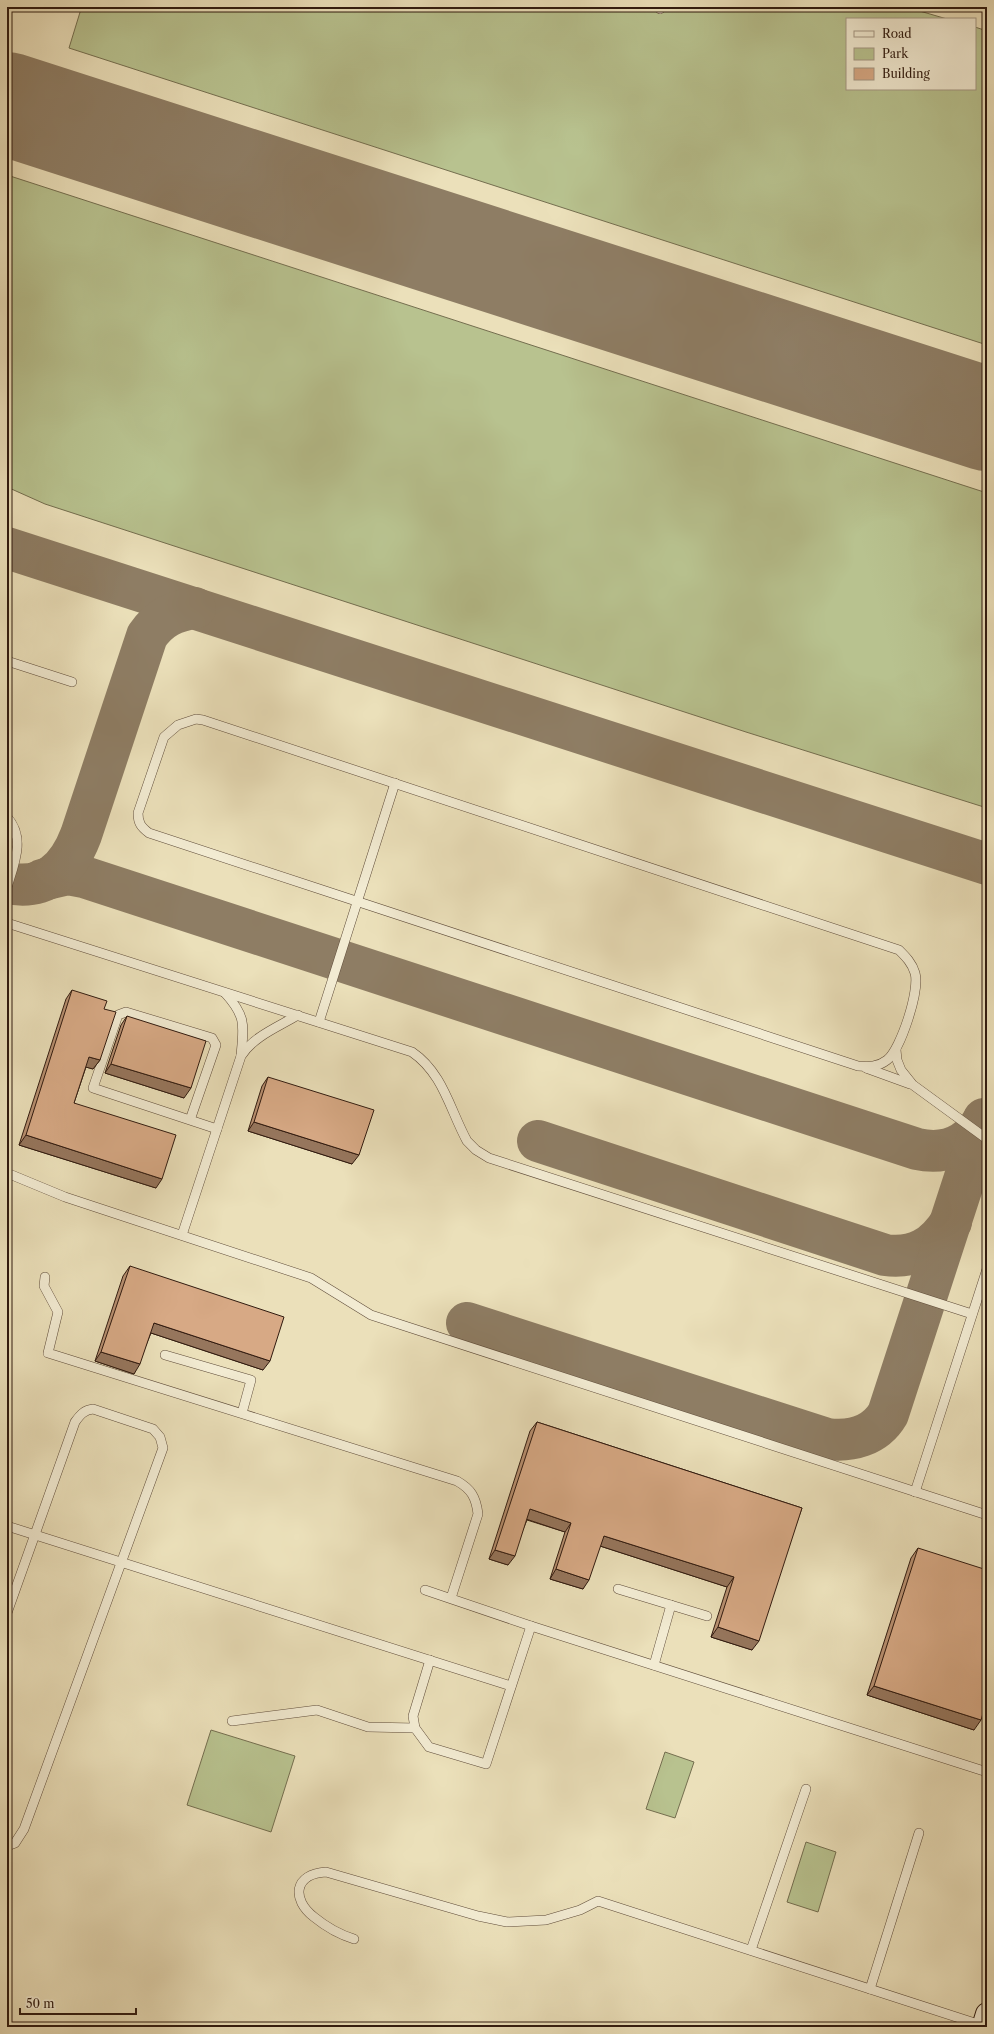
<svg xmlns="http://www.w3.org/2000/svg" width="994" height="2034" font-family="'Libre Caslon Text',serif">
  <rect width="100%" height="100%" fill="#ebe0ba"/>
  <filter id="stains"><feTurbulence type="fractalNoise" baseFrequency=".005" numOctaves="4"/><feColorMatrix values="0 0 0 0 .2 0 0 0 0 .09 0 0 0 0 .02 0 0 0 .5 -.17"/></filter>
  <radialGradient id="worn" r=".72"><stop offset=".6" stop-color="#630" stop-opacity="0"/><stop offset="1" stop-color="#630" stop-opacity=".3"/></radialGradient>
  <g fill="#b8c28f" stroke="#746e4f">
    <polygon points="74,7 906,7 947,19 847,19 847,89 975,89 975,27 987,31 987,345 69,48 81,9"/>
    <polygon points="7,175 987,493 987,808 746,732 45,504 7,487"/>
    <polygon points="211,1730 295,1756 271,1832 187,1805"/>
    <polygon points="665,1752 694,1762 675,1818 646,1809"/>
    <polygon points="806,1842 836,1852 818,1912 787,1902"/>
  </g>
  <g fill="none" stroke-linecap="round" stroke-linejoin="round">
    <g stroke="#8e7d64" stroke-width="42">
      <polyline points="7,98 62,121"/>
      <polyline points="7,548 987,864"/>
      <path d="M42 880 68 874 84 877 917 1149C944 1155 969 1146 983 1121"/>
      <path d="M7 883C46 891 68 869 81 835L147 636C159 618 174 611 195 608"/>
      <path d="M538 1141 885 1255C915 1259 935 1247 951 1222"/>
      <path d="M467 1323 827 1439C851 1442 875 1436 888 1414L984 1119"/>
    </g>
    <polyline stroke="#8e7d64" stroke-width="104" points="7,104 987,419"/>
    <defs>
      <g id="lane">
        <polyline points="660,9 661,7"/>
        <polyline points="7,661 72,682"/>
        <path d="M196 719 203 720 899 950C906 957 912 963 915 973 920 990 901 1049 887 1060 878 1067 869 1067 858 1066L149 833C141 827 138 823 138 813L164 737 178 725Z"/>
        <path d="M7 817C26 838 14 864 7 887"/>
        <path d="M7 923 412 1052C443 1073 450 1110 467 1141L476 1150 489 1158 972 1314"/>
        <path d="M225 993C246 1016 244 1025 241 1055"/>
        <polyline points="319,1022 395,783"/>
        <polyline points="896,1050 897,1060 901,1070 913,1085 987,1139"/>
        <polyline points="866,1068 910,1084"/>
        <polyline points="190,1120 216,1045 212,1038 126,1012 118,1015 93,1088 217,1129"/>
        <polyline points="7,1173 65,1197 311,1278 371,1315 987,1515"/>
        <path d="M182 1235 241 1056C254 1036 278 1027 298 1015"/>
        <path d="M45 1277 44 1286 58 1312 48 1353 457 1481C471 1489 476 1497 478 1514L451 1598"/>
        <polyline points="165,1355 251,1380 242,1413"/>
        <polyline points="915,1492 987,1269"/>
        <polyline points="7,1526 511,1686"/>
        <polyline points="618,1589 707,1616"/>
        <polyline points="425,1590 531,1626 987,1772"/>
        <path d="M7 1613 75 1422C80 1415 84 1410 93 1409L153 1429 160 1437 163 1448 24 1829 15 1843 7 1846"/>
        <polyline points="430,1660 413,1716 415,1728 429,1747 486,1764 531,1626"/>
        <polyline points="654,1665 671,1605"/>
        <polyline points="232,1721 317,1710 368,1727 415,1728"/>
        <path d="M354 1939C341 1935 325 1926 314 1917 291 1899 294 1874 326 1872L478 1916 507 1922 546 1920 580 1910 598 1901 984 2026"/>
        <polyline points="751,1950 806,1789"/>
        <polyline points="870,1989 919,1833"/>
      </g>
      <polyline id="secondary" points="983,2027 987,2014"/>
    </defs>
    <use href="#lane" stroke="#5f4c3a" stroke-width="10"/>
    <use href="#secondary" stroke="#301a0f" stroke-width="24"/>
    <use href="#lane" stroke="#f2ebd2" stroke-width="9"/>
    <use href="#secondary" stroke="#f2ebd2" stroke-width="22"/>
  </g>
  <g fill="#b99172" stroke="#301a0f">
    <polygon points="72,990 100,1060 93,1069 86,1067 74,1103 156,1188 19,1145 66,999"/>
    <polygon points="127,1016 184,1098 105,1073 121,1025"/>
    <polygon points="268,1077 352,1164 248,1131 262,1086"/>
    <polygon points="130,1266 263,1370 151,1333 134,1374 95,1361 123,1276"/>
    <polygon points="537,1422 802,1508 752,1650 711,1637 727,1587 600,1546 583,1589 550,1579 565,1532 527,1520 508,1565 489,1559 530,1431"/>
    <polygon points="918,1548 974,1730 867,1695 911,1558"/>
  </g>
  <g fill="#96765d" stroke="#301a0f">
    <polygon points="89,1057 100,1060 93,1069 82,1066"/>
    <polygon points="111,1064 191,1088 184,1098 105,1073"/>
    <polygon points="254,1122 359,1155 352,1164 248,1131"/>
    <polygon points="26,1135 162,1179 156,1188 19,1145"/>
    <polygon points="154,1323 270,1361 263,1370 148,1332"/>
    <polygon points="101,1352 140,1364 134,1374 95,1361"/>
    <polygon points="530,1509 571,1523 565,1532 523,1518"/>
    <polygon points="604,1536 734,1577 727,1587 597,1545"/>
    <polygon points="495,1550 515,1556 508,1565 489,1559"/>
    <polygon points="556,1569 589,1580 583,1589 550,1579"/>
    <polygon points="718,1627 759,1641 752,1650 711,1637"/>
    <polygon points="874,1686 981,1720 974,1730 867,1695"/>
  </g>
  <g fill="#d7a985" stroke="#301a0f">
    <polygon points="72,990 107,1001 104,1009 116,1012 100,1060 89,1057 74,1103 176,1135 162,1179 26,1135"/>
    <polygon points="127,1016 206,1041 191,1088 111,1064"/>
    <polygon points="268,1077 374,1110 359,1155 254,1122"/>
    <polygon points="130,1266 284,1317 270,1361 154,1323 140,1364 101,1352"/>
    <polygon points="537,1422 802,1508 759,1641 718,1627 734,1577 604,1536 589,1580 556,1569 571,1523 530,1509 515,1556 495,1550"/>
    <polygon points="918,1548 987,1570 987,1700 981,1720 874,1686"/>
  </g>
  <rect width="994" height="2034" fill="none" stroke="#ebe0ba" stroke-width="24"/>
  <rect x="8" y="8" width="978" height="2018" fill="none" stroke="#301a0f" stroke-width="2"/>
  <rect x="12" y="12" width="970" height="2010" fill="none" stroke="#301a0f"/>
  <rect x="846" y="18" width="130" height="72" fill="#f2ebd2" stroke="#a49784"/>
  <rect x="854" y="31" width="20" height="6" fill="#f2ebd2" stroke="#a49784"/>
  <text x="882" y="38" font-size="12" fill="#301a0f">Road</text>
  <rect x="854" y="48" width="20" height="12" fill="#b8c28f" stroke="#a49784"/>
  <text x="882" y="58" font-size="12" fill="#301a0f">Park</text>
  <rect x="854" y="68" width="20" height="12" fill="#d7a985" stroke="#a49784"/>
  <text x="882" y="78" font-size="12" fill="#301a0f">Building</text>
  <path d="M20 2008v6h116v-6" fill="none" stroke="#301a0f" stroke-width="2"/>
  <text x="26" y="2008" font-size="12" fill="#301a0f" stroke="#f2ebd2" stroke-width="3" paint-order="stroke">50 m</text>
  <rect width="100%" height="100%" filter="url(#stains)"/>
  <rect width="100%" height="100%" fill="url(#worn)"/>
</svg>
